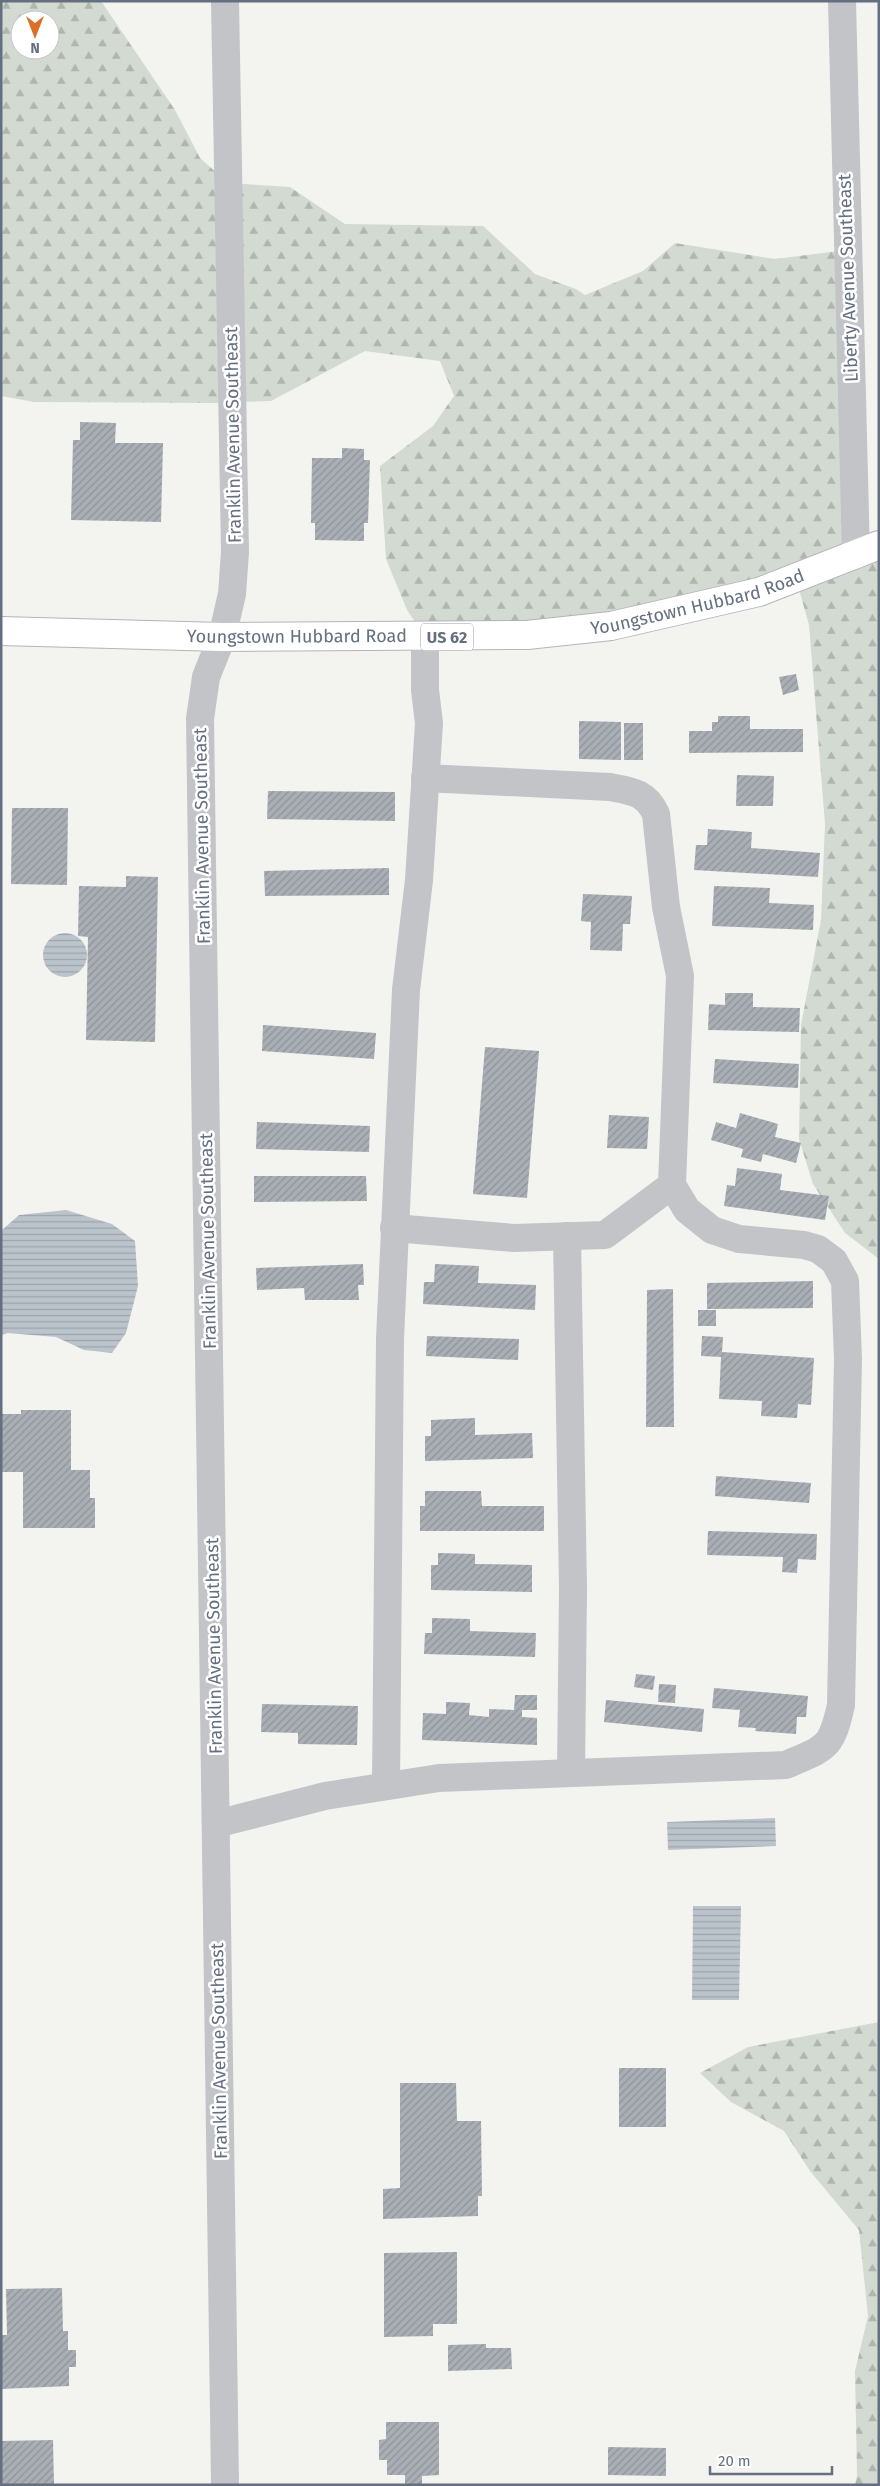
<svg xmlns="http://www.w3.org/2000/svg" width="880" height="2486" font-family="'Fira Sans',sans-serif">
  <defs>
    <pattern id="forest-firs" width="22" height="20" patternUnits="userSpaceOnUse" patternTransform="scale(1.25)"><rect width="22" height="20" fill="#d3dad1"/><path d="M5 1l3.5 6h-7zM16 11l3.5 6h-7z" fill="#afb5af"/></pattern>
    <pattern id="water-rules" width="6" height="5" patternUnits="userSpaceOnUse" patternTransform="scale(1.25)"><rect width="6" height="5" fill="#bcc4cb"/><path d="M0 2.5h6" fill="none" stroke="#9ca3aa"/></pattern>
    <pattern id="building-hatch" width="6" height="6" patternUnits="userSpaceOnUse" patternTransform="scale(1.25)"><rect width="6" height="6" fill="#aaafb5"/><path d="M-1 1l2-2M0 6l6-6M5 7l2-2" fill="none" stroke="#8e9398"/></pattern>
  </defs>
  <rect width="100%" height="100%" fill="#f3f4f0"/>
  <g fill="url(#forest-firs)" fill-rule="evenodd">
    <path d="M1 1H101L175 110 200 158 228 183 290 187 345 224 483 226 535 274 576 289 585 295 643 271 675 243 775 259 847 250 856 555 879 545V1259L845 1233 813 1184 799 1139 801 1025 821 920 825 824 809 625 796 578 611 626 425 637 407 610 386 559 380 466 433 426 454 396 440 361 365 351 271 401 215 403 34 402 1 396ZM20 20H50V50H20Z"/>
    <polygon points="879,2022 879,2485 855,2485 857,2475 855,2371 868,2316 859,2230 810,2171 784,2131 731,2102 700,2073 748,2047"/>
  </g>
  <g fill="url(#water-rules)">
    <circle cx="65" cy="955" r="22"/>
    <polygon points="66,1210 112,1224 135,1241 138,1286 126,1333 112,1353 84,1350 56,1337 8,1333 1,1335 1,1231 19,1215"/>
    <polygon points="775,1818 776,1846 668,1850 667,1822"/>
    <polygon points="693,1906 741,1906 739,2000 692,2000"/>
  </g>
  <g fill="url(#building-hatch)">
    <polygon points="80,422 116,423 115,443 163,443 161,522 71,520 73,440 80,440"/>
    <polygon points="342,448 364,449 364,460 370,460 368,523 364,523 364,541 315,540 315,523 311,523 312,458 342,458"/>
    <polygon points="796,674 799,690 783,695 779,677"/>
    <polygon points="718,716 750,716 750,729 803,729 803,752 689,753 689,731 712,731 712,722 718,722"/>
    <polygon points="579,721 621,722 621,760 579,759"/>
    <rect x="624" y="723" width="19" height="37"/>
    <polygon points="737,775 774,776 773,806 736,806"/>
    <polygon points="268,791 395,792 395,821 267,819"/>
    <polygon points="12,808 68,808 67,885 11,884"/>
    <polygon points="708,829 752,832 751,848 820,853 818,877 694,870 696,845 707,845"/>
    <polygon points="389,868 389,895 265,896 264,871"/>
    <polygon points="126,876 158,877 155,1042 86,1040 88,937 78,936 79,886 126,887"/>
    <polygon points="714,886 770,888 769,903 814,905 813,930 712,926"/>
    <polygon points="583,894 632,896 630,924 623,924 622,951 590,950 591,922 581,921"/>
    <polygon points="725,993 753,993 753,1007 800,1008 799,1032 708,1030 709,1004 725,1005"/>
    <polygon points="263,1025 376,1033 374,1059 262,1051"/>
    <polygon points="485,1047 539,1051 527,1198 473,1194"/>
    <polygon points="715,1059 799,1064 798,1088 713,1083"/>
    <polygon points="740,1113 778,1124 775,1137 801,1143 796,1163 763,1154 761,1162 741,1157 743,1149 711,1140 716,1122 736,1128"/>
    <polygon points="609,1115 649,1117 647,1149 607,1148"/>
    <polygon points="257,1122 370,1126 369,1152 256,1149"/>
    <polygon points="737,1168 782,1174 780,1190 829,1196 825,1220 724,1206 727,1185 735,1186"/>
    <polygon points="254,1176 366,1176 367,1201 254,1202"/>
    <polygon points="363,1264 364,1285 358,1285 359,1300 305,1300 304,1288 257,1290 256,1268"/>
    <polygon points="435,1264 479,1266 478,1283 536,1285 535,1310 423,1304 424,1282 434,1282"/>
    <polygon points="813,1281 813,1308 707,1309 707,1283"/>
    <polygon points="673,1289 674,1427 646,1427 647,1290"/>
    <rect x="698" y="1310" width="18" height="16"/>
    <polygon points="427,1336 519,1339 518,1360 426,1356"/>
    <polygon points="702,1336 723,1337 722,1352 814,1358 811,1405 798,1404 797,1418 761,1416 762,1401 719,1399 721,1357 701,1356"/>
    <polygon points="21,1410 71,1410 71,1470 90,1470 90,1498 95,1498 95,1528 23,1528 23,1472 2,1472 2,1414 21,1414"/>
    <polygon points="475,1418 475,1435 532,1433 533,1458 425,1461 425,1436 431,1436 431,1420"/>
    <polygon points="716,1476 811,1483 809,1503 715,1496"/>
    <polygon points="425,1491 481,1491 482,1506 544,1506 544,1531 420,1531 420,1506 425,1506"/>
    <polygon points="708,1531 817,1534 816,1560 798,1559 797,1573 782,1572 783,1557 707,1555"/>
    <polygon points="438,1553 475,1554 475,1564 532,1565 532,1592 431,1590 431,1565 438,1565"/>
    <polygon points="432,1618 470,1619 470,1631 536,1633 535,1657 424,1654 425,1633 432,1633"/>
    <polygon points="636,1674 655,1676 653,1690 634,1687"/>
    <polygon points="659,1684 676,1685 675,1703 658,1702"/>
    <polygon points="714,1688 808,1696 806,1717 797,1717 796,1734 755,1731 756,1728 738,1727 740,1710 712,1708"/>
    <polygon points="515,1695 537,1695 537,1710 522,1710 522,1717 537,1718 537,1745 422,1740 423,1713 446,1714 446,1702 470,1703 469,1715 489,1717 489,1709 514,1710"/>
    <polygon points="606,1700 704,1709 702,1732 604,1722"/>
    <polygon points="262,1704 358,1706 357,1745 298,1744 298,1733 261,1732"/>
    <rect x="619" y="2068" width="47" height="59"/>
    <polygon points="400,2083 456,2083 457,2121 481,2121 482,2196 478,2196 478,2216 383,2219 383,2189 400,2188"/>
    <polygon points="457,2252 457,2324 433,2324 433,2336 384,2337 384,2253"/>
    <polygon points="62,2288 63,2331 68,2331 68,2350 76,2350 76,2367 69,2367 69,2386 1,2389 1,2335 7,2335 6,2289"/>
    <polygon points="486,2344 486,2348 511,2348 512,2369 448,2371 448,2345"/>
    <polygon points="386,2422 439,2422 439,2475 422,2476 422,2485 405,2485 405,2475 387,2475 387,2460 379,2460 379,2440 386,2439"/>
    <polygon points="53,2440 54,2485 1,2485 1,2441"/>
    <polygon points="608,2447 666,2448 666,2476 608,2475"/>
  </g>
  <g fill="none" stroke-linecap="round" stroke-linejoin="round">
    <defs>
      <g id="primary">
        <path id="s1" d="M1 631 222 637 527 635 611 626 759 592 879 545"/>
      </g>
    </defs>
    <use href="#primary" stroke="#b2b5ba" stroke-width="30"/>
    <g stroke="#c2c4c8" stroke-width="28">
      <polyline points="225,1 235,552 232,594 222,637 206,677 200,719 225,2485"/>
      <polyline points="842,1 856,555"/>
      <polyline points="394,1228 514,1238 605,1235 672,1185"/>
      <polyline points="567,1236 573,1589 571,1773"/>
      <polyline points="386,1786 390,1339 406,990 419,880 429,723 425,690 425,637"/>
      <path d="M216 1824 325 1796 439 1778 786 1765C826 1747 831 1750 841 1705L848 1359 845 1281 834 1261 818 1249 804 1245 739 1239 712 1230 687 1210 672 1185 680 976 666 907 656 814C646 792 631 791 610 787L425 778"/>
    </g>
    <use href="#primary" stroke="#fff" stroke-width="28"/>
  </g>
  <g text-anchor="middle" dominant-baseline="central" stroke-width="5" stroke-linejoin="round" paint-order="stroke">
    <rect fill="#fff" stroke="#929aa6" stroke-width="1" x="421" y="623.5" width="52" height="27" rx="4"/>
    <g font-size="16" font-weight="bold" fill="#646f80">
      <text x="447" y="637">US 62</text>
    </g>
    <g font-size="18" fill="#646f80" stroke="#fff">
      <text transform="translate(848 278) rotate(-92)">Liberty Avenue Southeast</text>
      <text transform="translate(233 435) rotate(-91)">Franklin Avenue Southeast</text>
      <text stroke="none"><textPath href="#s1" startOffset="700">Youngstown Hubbard Road</textPath></text>
      <text stroke="none"><textPath href="#s1" startOffset="296">Youngstown Hubbard Road</textPath></text>
      <text transform="translate(202 836) rotate(-91)">Franklin Avenue Southeast</text>
      <text transform="translate(208 1241) rotate(-91)">Franklin Avenue Southeast</text>
      <text transform="translate(214 1646) rotate(-91)">Franklin Avenue Southeast</text>
      <text transform="translate(219 2051) rotate(-91)">Franklin Avenue Southeast</text>
    </g>
  </g>
  <rect width="880" height="2486" fill="none" stroke="#646f80" stroke-width="5"/>
  <g transform="translate(35 35) rotate(180)"><circle r="24" fill="#ffffff" stroke="#c1c5cc"/>
  <path d="M0-4L9 19L0 12L-9 19Z" fill="#dc6f27"/>
  <text y="-8" font-size="14" font-weight="bold" text-anchor="middle" fill="#646f80">N</text>
  </g>
  <path d="M710 2466v8h122v-8" fill="none" stroke="#646f80" stroke-width="2.5"/>
  <text x="718" y="2466" font-size="15" fill="#646f80" stroke="#ffffff" stroke-width="4" paint-order="stroke">20 m</text>
</svg>
